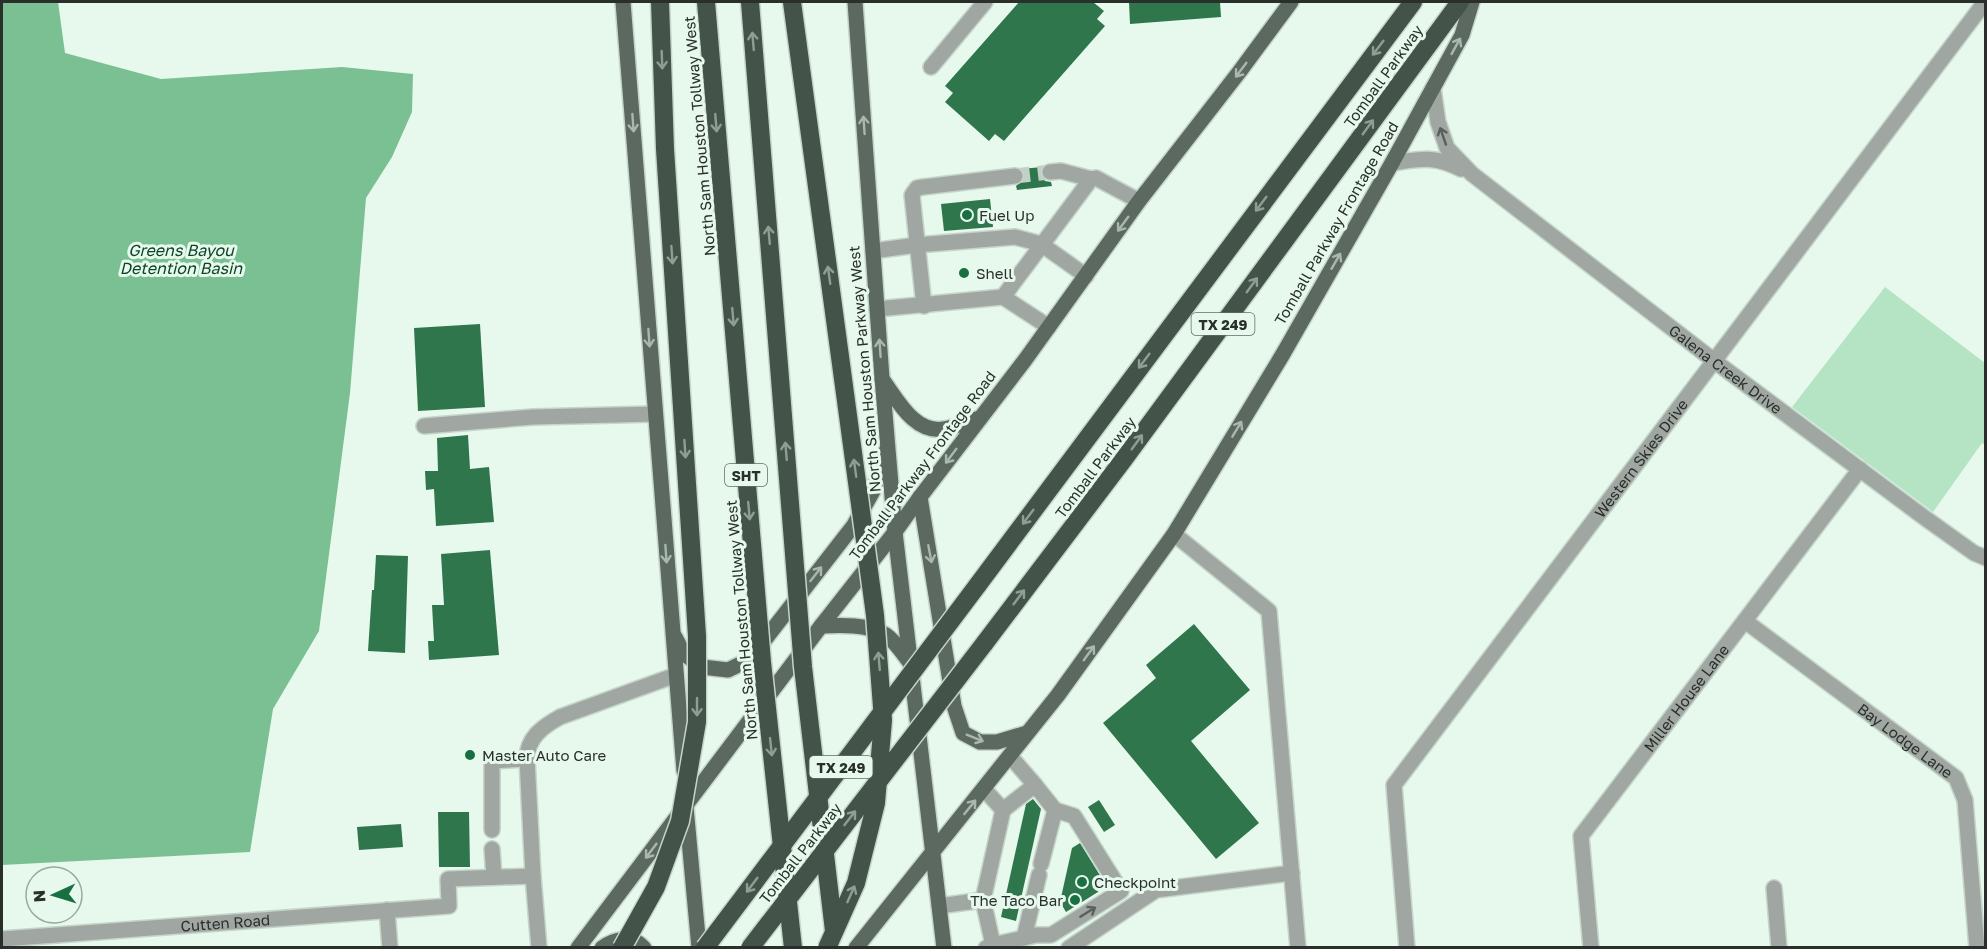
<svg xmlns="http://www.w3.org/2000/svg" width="1987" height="949" font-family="'Golos Text',sans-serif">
  <rect width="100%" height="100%" fill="#e7f9ec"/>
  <polygon fill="#b5e4c4" points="1885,287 1985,363 1985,445 1982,443 1933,512 1792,407"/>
  <polygon fill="#7ac093" points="2,2 58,2 65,53 161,79 342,67 413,74 412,112 392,157 366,198 350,393 319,631 273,709 250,852 2,865"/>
  <g fill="#2f764d">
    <polygon points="1019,2 1093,2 1104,11 1097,19 1105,26 1004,141 995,134 989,141 945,102 953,93 945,86"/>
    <polygon points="1129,2 1220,2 1221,17 1130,24"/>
    <polygon points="1042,167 1040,172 1042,177 1045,181 1051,182 1052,186 1017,190 1016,186 1024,179 1025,174 1021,169"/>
    <polygon points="990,199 993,227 944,231 941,204"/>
    <polygon points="480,324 485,407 418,411 414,328"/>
    <polygon points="468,435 470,469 489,467 494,522 436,526 434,489 426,490 425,471 438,471 437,438"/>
    <polygon points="490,550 499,655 429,660 428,641 434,641 432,605 444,605 441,554"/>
    <polygon points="376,555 408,556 405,653 368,651 372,590 374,590"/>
    <polygon points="1194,624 1250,690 1191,741 1259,823 1216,859 1103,723 1156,678 1146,665"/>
    <polygon points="1033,799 1041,809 1016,921 1001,917 1026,804"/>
    <polygon points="1099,800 1115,825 1104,832 1088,807"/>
    <polygon points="438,812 469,812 470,867 439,867"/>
    <polygon points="401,824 403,847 359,850 357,827"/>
    <polygon points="1080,843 1101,877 1098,892 1066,912 1060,902 1072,848"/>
  </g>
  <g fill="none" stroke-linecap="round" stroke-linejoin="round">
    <polyline stroke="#c1d1c5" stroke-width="15" stroke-dasharray="15 8" stroke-linecap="butt" points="1015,176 1050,172"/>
    <defs>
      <g id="minor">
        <polyline points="931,67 985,2"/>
        <path id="s1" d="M1433 88 1438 122 1447 148 1472 174 1713 360 1925 518 1974 553 1986 558"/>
        <path d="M1392 163C1421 159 1434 155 1461 169"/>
        <polyline points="1050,172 1061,171 1091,179"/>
        <polyline points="873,251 917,245 1015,237 1041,244 1086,276"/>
        <polyline points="1003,297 1091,179 1096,178 1139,201"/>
        <polyline points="924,306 912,195 917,188 923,187 1015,176"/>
        <polyline points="877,309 1003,297 1049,327"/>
        <polyline points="424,426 533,417 655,414"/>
        <polyline points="1174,534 1269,611 1298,948"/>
        <path id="s2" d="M1745 621 1956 778 1965 800 1977 948"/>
        <polyline points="984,789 1003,810 983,900 993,945 986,948"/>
        <polyline points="1003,810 1035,785 1010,756"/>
        <polyline points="492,830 492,761 527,759"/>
        <polyline points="492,849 494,877"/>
        <polyline points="1041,864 1055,810"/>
        <polyline points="1774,888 1779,948"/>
        <polyline points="939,906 983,900"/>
        <polyline points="387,910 390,948"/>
        <polyline points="1024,938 1039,875"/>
        <path id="s3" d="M2 939 449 906 448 879 533 876"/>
        <polyline points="993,945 1036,935 1051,935 1121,891 1074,816 1055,810 1035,785"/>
        <path d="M539 948 533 876 527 759C527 738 542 727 560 717L676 675"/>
        <polyline points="1069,948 1156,890 1292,873"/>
        <path id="s4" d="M1407 948 1394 785 1985 2"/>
        <path id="s5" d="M1591 948 1581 836 1860 469"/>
      </g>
      <g id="major">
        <polyline points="623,2 684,771"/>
        <polyline points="855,2 882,378 895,532 944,948"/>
        <path d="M882 379C897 399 914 434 944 429 956 427 969 421 980 418"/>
        <polyline points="920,497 954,706 963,733 980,742 997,742 1027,733"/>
        <path d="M821 626C841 625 868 624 886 635 896 642 903 654 911 664"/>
        <polyline points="675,637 684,654 702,667 728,670 749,660 854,525 873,491 886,451"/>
        <polyline points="686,807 699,948"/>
        <polyline points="578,948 821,626 895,532 920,497 1025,360 1139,201 1240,71 1291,2"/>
        <path d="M602 948C615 938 632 935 644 948"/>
        <polyline points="856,948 1058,695 1174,534 1283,354 1392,163 1462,35 1472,2"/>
      </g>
      <g id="highway">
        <polyline points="977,586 1413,2"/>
        <polyline points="984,644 1124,459 1460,2"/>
      </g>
    </defs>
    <use href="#minor" stroke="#c5d5c9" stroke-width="18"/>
    <use href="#major" stroke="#c5d5c9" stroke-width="18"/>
    <use href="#highway" stroke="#c5d5c9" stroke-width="21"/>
    <use href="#minor" stroke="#a0a7a2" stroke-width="15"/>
    <use href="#major" stroke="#5c6960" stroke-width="15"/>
    <use href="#highway" stroke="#445349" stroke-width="18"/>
    <defs>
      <g id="highway-bridge">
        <polyline points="706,2 762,662 793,948"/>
        <polyline points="750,2 803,667 834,931"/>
        <polyline points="792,2 875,615 883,720 876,803 856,883 827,948"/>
        <polyline points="622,948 656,887 680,821 697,722 697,636 665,149 660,2"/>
        <polyline points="705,948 977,586"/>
        <polyline points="750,948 984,644"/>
      </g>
    </defs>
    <use href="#highway-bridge" stroke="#c5d5c9" stroke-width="21" stroke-linecap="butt"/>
    <use href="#highway-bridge" stroke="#445349" stroke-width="18"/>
  </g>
  <defs><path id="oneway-shaft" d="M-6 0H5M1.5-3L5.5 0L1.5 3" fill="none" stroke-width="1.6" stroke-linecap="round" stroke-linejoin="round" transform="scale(1.5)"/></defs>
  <g stroke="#8d9e92">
    <use href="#oneway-shaft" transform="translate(753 41) rotate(-95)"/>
    <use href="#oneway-shaft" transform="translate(1378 48) rotate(127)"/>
    <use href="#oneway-shaft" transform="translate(662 60) rotate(88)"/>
    <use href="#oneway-shaft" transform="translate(716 123) rotate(85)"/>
    <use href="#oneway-shaft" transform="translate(1368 127) rotate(-54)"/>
    <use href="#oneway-shaft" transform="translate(1261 204) rotate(127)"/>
    <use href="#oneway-shaft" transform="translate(769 235) rotate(-95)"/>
    <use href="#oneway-shaft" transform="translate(672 255) rotate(86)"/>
    <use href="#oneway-shaft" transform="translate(829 275) rotate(-98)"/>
    <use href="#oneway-shaft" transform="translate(1252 285) rotate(-54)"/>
    <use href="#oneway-shaft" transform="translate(733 317) rotate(85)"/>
    <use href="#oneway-shaft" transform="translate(1144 361) rotate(127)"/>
    <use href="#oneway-shaft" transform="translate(1137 442) rotate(-54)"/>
    <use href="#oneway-shaft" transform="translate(685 449) rotate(86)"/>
    <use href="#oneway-shaft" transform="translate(786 451) rotate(-95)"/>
    <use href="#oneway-shaft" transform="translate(855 468) rotate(-98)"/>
    <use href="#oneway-shaft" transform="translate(749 511) rotate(85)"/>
    <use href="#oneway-shaft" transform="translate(1028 517) rotate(127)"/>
    <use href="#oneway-shaft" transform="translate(1019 597) rotate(-53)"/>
    <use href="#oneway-shaft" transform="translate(879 661) rotate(-95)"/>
    <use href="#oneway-shaft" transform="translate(697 707) rotate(90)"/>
    <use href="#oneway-shaft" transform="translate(771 747) rotate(84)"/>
    <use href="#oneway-shaft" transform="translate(850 818) rotate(-52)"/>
    <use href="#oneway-shaft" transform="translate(752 885) rotate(127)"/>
    <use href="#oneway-shaft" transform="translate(851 894) rotate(-66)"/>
  </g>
  <g stroke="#a8b8ad">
    <use href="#oneway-shaft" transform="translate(1456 46) rotate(-61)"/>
    <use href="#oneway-shaft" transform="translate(1241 70) rotate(127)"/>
    <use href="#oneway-shaft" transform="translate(633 123) rotate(86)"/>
    <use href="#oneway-shaft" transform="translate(864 125) rotate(-94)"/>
    <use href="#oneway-shaft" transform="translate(1123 224) rotate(126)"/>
    <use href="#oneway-shaft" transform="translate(1336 261) rotate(-60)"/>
    <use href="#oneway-shaft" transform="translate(649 338) rotate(86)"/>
    <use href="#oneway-shaft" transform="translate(880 348) rotate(-94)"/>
    <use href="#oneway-shaft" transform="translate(1237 429) rotate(-59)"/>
    <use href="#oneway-shaft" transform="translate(951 456) rotate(127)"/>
    <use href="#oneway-shaft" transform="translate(666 554) rotate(86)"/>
    <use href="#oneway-shaft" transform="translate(930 554) rotate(79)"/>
    <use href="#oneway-shaft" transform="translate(816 574) rotate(-52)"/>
    <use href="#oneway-shaft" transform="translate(1089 653) rotate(-54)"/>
    <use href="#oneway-shaft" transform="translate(975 738) rotate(22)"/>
    <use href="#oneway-shaft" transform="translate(970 807) rotate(-51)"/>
    <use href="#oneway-shaft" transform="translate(651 851) rotate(127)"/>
  </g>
  <g stroke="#59605b">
    <use href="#oneway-shaft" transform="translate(1443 136) rotate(-109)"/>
    <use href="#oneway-shaft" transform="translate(1088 912) rotate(-32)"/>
  </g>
  <g fill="#186f42" stroke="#e7f9ec" stroke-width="2">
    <circle cx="967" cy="215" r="6"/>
    <circle cx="964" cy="273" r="6"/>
    <circle cx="470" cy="755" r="6"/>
    <circle cx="1082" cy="882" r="6"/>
    <circle cx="1075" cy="900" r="6"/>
  </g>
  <g text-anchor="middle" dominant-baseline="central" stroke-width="6" stroke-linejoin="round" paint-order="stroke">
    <g fill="#e7f9ec" stroke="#626c65" stroke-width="1.5">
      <rect x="1191.5" y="313" width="63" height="22" rx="4.5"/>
      <rect x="725" y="464" width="42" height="22" rx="4.5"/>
      <rect x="809.5" y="756" width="63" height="22" rx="4.5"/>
    </g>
    <g font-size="14" font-weight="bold" fill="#29302b">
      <text x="1223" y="324">TX 249</text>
      <text x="746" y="475">SHT</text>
      <text x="841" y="767">TX 249</text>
    </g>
    <g font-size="15" fill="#29302b" stroke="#e7f9ec">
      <text transform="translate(1383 76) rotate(-54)">Tomball Parkway</text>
      <text transform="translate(699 136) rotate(-95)">North Sam Houston Tollway West</text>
      <text transform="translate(1336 223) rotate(-60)">Tomball Parkway Frontage Road</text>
      <text transform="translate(864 369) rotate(-95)">North Sam Houston Parkway West</text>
      <text stroke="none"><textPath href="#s1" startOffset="418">Galena Creek Drive</textPath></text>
      <text stroke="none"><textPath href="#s4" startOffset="573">Western Skies Drive</textPath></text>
      <text transform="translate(922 465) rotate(-53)">Tomball Parkway Frontage Road</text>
      <text transform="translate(1095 467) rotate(-53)">Tomball Parkway</text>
      <text transform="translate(741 620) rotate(-95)">North Sam Houston Tollway West</text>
      <text stroke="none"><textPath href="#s5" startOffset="286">Miller House Lane</textPath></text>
      <text stroke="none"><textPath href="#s2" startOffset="200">Bay Lodge Lane</textPath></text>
      <text transform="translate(800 853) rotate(-52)">Tomball Parkway</text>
      <text stroke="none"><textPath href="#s3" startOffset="224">Cutten Road</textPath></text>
    </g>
    <g font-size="15" fill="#29302b" stroke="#e7f9ec" text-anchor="start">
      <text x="979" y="215">Fuel Up</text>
      <text x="976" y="273">Shell</text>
      <text x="482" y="755">Master Auto Care</text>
      <text x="1094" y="882">Checkpoint</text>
      <text x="1063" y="900" text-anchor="end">The Taco Bar</text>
    </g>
    <g font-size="16" font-style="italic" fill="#0d4527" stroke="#e7f9ec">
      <text x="181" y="250">Greens Bayou<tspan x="181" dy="18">Detention Basin</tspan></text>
    </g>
  </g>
  <rect width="1987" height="949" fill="none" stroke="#29302b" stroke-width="6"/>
  <g transform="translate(54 895) rotate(266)"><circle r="28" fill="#e7f9ec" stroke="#9ba99f" stroke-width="1.5"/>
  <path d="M0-4.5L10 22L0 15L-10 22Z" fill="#186f42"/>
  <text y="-9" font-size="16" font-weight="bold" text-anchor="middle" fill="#29302b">N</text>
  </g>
</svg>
